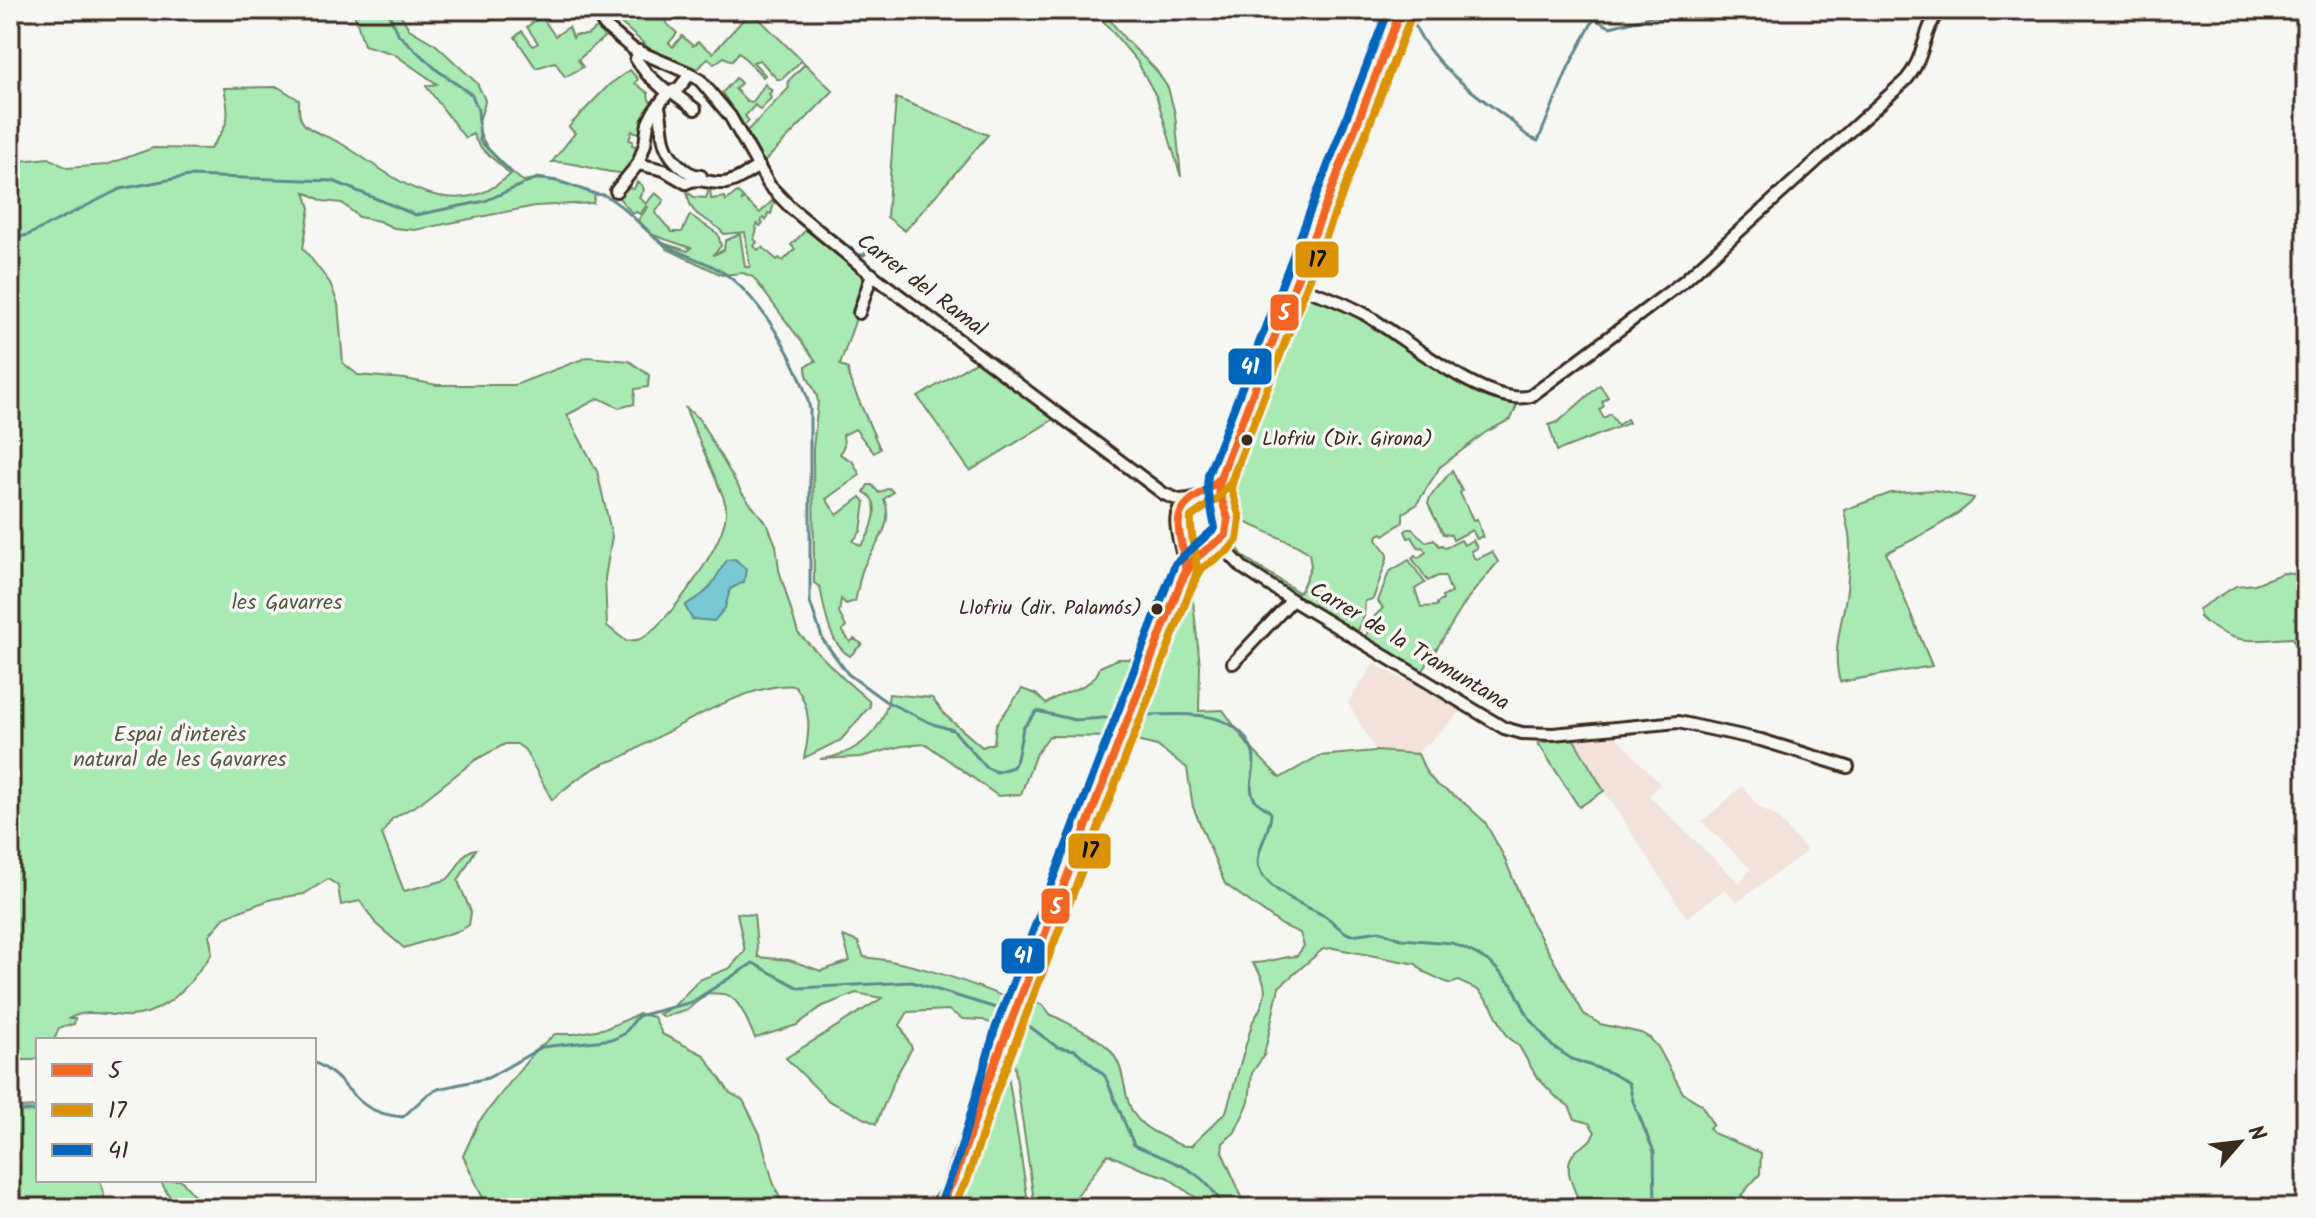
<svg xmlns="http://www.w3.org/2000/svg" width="2316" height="1218" font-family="Kalam,sans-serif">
  <rect width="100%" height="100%" fill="#f6f6f2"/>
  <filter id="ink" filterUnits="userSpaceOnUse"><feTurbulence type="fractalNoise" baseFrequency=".0125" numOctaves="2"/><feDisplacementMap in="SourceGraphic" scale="16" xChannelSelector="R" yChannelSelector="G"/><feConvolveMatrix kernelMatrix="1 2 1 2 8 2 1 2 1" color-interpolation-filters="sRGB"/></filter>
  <g filter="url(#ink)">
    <g fill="#f3e2dc">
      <polygon points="1374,663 1405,681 1408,676 1458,706 1460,712 1429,743 1425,743 1418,754 1376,751 1348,703"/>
      <polygon points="1611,731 1660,784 1649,796 1739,883 1751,869 1702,822 1742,786 1758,806 1777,817 1807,851 1737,902 1725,889 1687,918 1603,789 1573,738"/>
    </g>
    <g fill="#a9eab4" stroke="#728a69" stroke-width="2">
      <path d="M353 10H398L409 29 436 45 477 83 485 100C485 109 478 117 479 126 480 146 507 170 523 181 549 176 570 185 595 194L593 203 535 206 415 230 394 228 379 221 359 217 342 203 323 201 305 192 310 208 303 248 330 283 338 304 343 363 358 375 405 379 437 385H515L588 357 629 361 649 375 648 387 635 389 634 404 619 408 599 398 567 415 597 471 612 536 605 578 607 626 626 641C632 640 639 641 644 637 670 620 729 540 726 509 726 504 724 500 723 496L685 407 699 419 742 493 768 526 776 545 779 570 798 633 844 679 869 701 870 706 841 740 804 758C810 733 812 707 795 686 752 680 665 733 626 755 619 759 610 761 603 764 583 773 568 786 552 800L525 750 517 744H505L475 760 420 803 392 819 382 834 404 891 446 880C459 871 459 852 476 849L458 881 471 912 469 925 461 930 404 948 376 924 360 901 341 905 338 886 328 879 304 894 272 899 226 916 209 935C215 960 210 954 197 973 181 996 154 1018 124 1016 102 1015 88 1008 68 1019H75L74 1024 59 1028 54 1040H38V1057L34 1060H10V162L49 158 67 168 106 165 153 148 210 149C229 123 231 119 224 88L278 87 299 100C299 109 298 117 304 124 312 133 331 137 342 144 380 167 418 203 466 197 484 195 496 186 510 175 499 161 479 152 473 134L465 138 426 86 437 84 394 54 364 45Z"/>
      <polygon points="606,10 625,10 632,15 637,10 651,10 655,13 658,10 669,10 665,15 669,18 666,23 677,33 669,43 673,47 682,36 693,46 698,42 713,53 751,11 833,91 764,162 747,131 789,88 788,81 805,64 801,61 782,79 777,79 760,60 753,62 765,75 763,77 739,52 732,61 724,57 714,64 708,58 698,69 650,49"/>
      <polygon points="1094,10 1102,10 1125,39 1156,70 1168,88 1175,114 1181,177 1157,98 1137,61"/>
      <polygon points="541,16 555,36 569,27 573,38 575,35 587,35 597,28 604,37 578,60 583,67 565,77 555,62 536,68 515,37 522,31 533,46 538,43 527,27"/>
      <path d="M630 70 638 79 635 83 648 93 649 100 655 105 643 134 632 131 629 140 633 141 632 145 641 148 635 161 624 173C599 173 577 161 552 162L575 133 569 127 573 122 610 84Z"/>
      <polygon points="736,78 741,83 735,89 747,101 753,102 765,84 772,91 769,94 771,98 760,110 755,105 745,116 749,121 744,126 722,93"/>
      <polygon points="896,98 988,135 905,231 887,217"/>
      <path d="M637 182 642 185 644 190 639 197 646 204 655 193 664 200 655 213 672 232H682L690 215 718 234 721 246 713 255 724 250 725 241 740 234 745 267H750L745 232 724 234C708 215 691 221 687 192L694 197 706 198 710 186 711 199 725 197 726 201 737 192 743 198 741 202 744 199 760 213 772 201 774 203 771 214 768 213 766 220 763 218 761 221 763 223 760 226 758 224 755 227 757 229 754 239 757 242 754 246 758 250 762 247 777 260 779 258 783 261 795 249 791 245 806 230 865 277 854 314 855 321 840 365 848 369 849 378 880 449 874 453 855 429 843 435 844 445 840 454 853 462 860 475 826 499 837 515 861 497 865 502 861 531 853 541 861 546C872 532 884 501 864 492L868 485H872L879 493 889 488 893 492 884 499C895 523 876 544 865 564 859 575 859 588 855 601L846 604 841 599 839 613 846 627 842 630 850 642 854 639 862 644 850 656C828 643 825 610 820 587L814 583 813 449 818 402C817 388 805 380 806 366L816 361 753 277 743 273 722 275 667 249 662 243 688 251 691 248 653 235 638 220 648 207 646 206 640 214 636 212 633 214 616 195 619 196 626 189 624 187 634 189Z"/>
      <polygon points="1306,294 1349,310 1486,394 1517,405 1511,419 1486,432 1440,467 1416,505 1403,513 1403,522 1384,535 1382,533 1378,535 1377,540 1387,553 1387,559 1373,599 1365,601 1364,616 1356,635 1265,579 1236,557 1231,538 1237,540 1239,550 1244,557 1298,592 1301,590 1311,566 1309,553 1296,545 1245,522 1237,526 1234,524 1223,491 1295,307 1299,299"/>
      <polygon points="977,361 1054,419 970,471 918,397"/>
      <polygon points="1600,385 1608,397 1602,402 1604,406 1599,410 1604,418 1610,414 1618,425 1627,419 1629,423 1557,451 1549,425 1558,422"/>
      <polygon points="1452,470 1462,491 1460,493 1473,520 1477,519 1483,538 1482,536 1477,539 1472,530 1453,540 1451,535 1443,534 1428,504 1430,497"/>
      <path d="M1934 490 1974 498C1967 513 1903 545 1886 553L1932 666 1840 682C1831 651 1843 621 1847 590 1848 573 1852 552 1849 534 1848 526 1845 519 1844 510L1891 493Z"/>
      <polygon points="1408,529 1412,529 1426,542 1434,539 1439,546 1442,545 1445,548 1461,540 1464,545 1473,540 1477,548 1471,551 1474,558 1477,559 1492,552 1498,562 1468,598 1421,674 1365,640 1372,619 1383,608 1378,601 1389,572 1409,560 1425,583 1415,589 1421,607 1437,606 1437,603 1443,600 1442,597 1451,593 1445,576 1438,576 1428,581 1412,558 1415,555 1418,558 1426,552 1422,547 1419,548 1412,537 1408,538 1405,531"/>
      <path d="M2283 573 2306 575V664L2292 638C2250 640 2236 647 2200 618L2199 609 2236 586 2255 584Z"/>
      <path d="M1191 582 1200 666 1199 711 1223 710 1248 745 1280 778 1319 756 1376 751 1418 754 1426 772 1436 784 1461 800 1485 822 1503 855 1530 919 1584 1014 1600 1024 1641 1033 1650 1038 1658 1047 1683 1093 1701 1104 1713 1125 1709 1128 1713 1133 1761 1153 1760 1174 1741 1195 1749 1208H1582C1576 1192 1559 1166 1576 1151 1586 1142 1588 1146 1595 1132L1589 1123 1575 1119 1569 1106 1557 1098 1536 1076 1519 1046 1507 1036 1491 1005 1478 990 1458 981 1450 984 1424 972 1416 964 1333 948 1323 949 1279 987 1264 1055 1252 1073 1249 1102 1235 1132 1223 1143 1222 1152 1242 1197 1243 1208H1210L1167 1177 1141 1169 1108 1154 1068 1208H1035L1012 1049 1028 998 1044 1006 1050 1014C1067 1023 1097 1036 1109 1049 1136 1079 1111 1114 1162 1136 1172 1141 1180 1147 1191 1146L1226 1112 1253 1021C1268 999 1270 982 1252 963 1268 963 1281 957 1297 956L1304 946 1300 933 1282 925 1225 884 1193 807 1187 768 1157 746 1128 739 1167 648Z"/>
      <path d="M1118 659H1139L1115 737 1049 736 1035 756 1021 794 998 796 926 744 902 746 861 757 820 759C856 755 885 731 889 694L932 698 945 715 982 747 994 743 996 725 1022 689 1036 694 1046 704C1064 688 1093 691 1100 667Z"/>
      <polygon points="1573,738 1604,791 1579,807 1538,743"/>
      <path d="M737 913 754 915 758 957 789 960 821 971 850 961 843 936 858 942 864 957C915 963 960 979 1007 998L1009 1003 1001 1028 983 1020 963 1019 948 1010 908 1012 900 1025 912 1048 896 1076 876 1124 829 1101 786 1058 882 998 856 993 821 1007 797 1025 755 1038C749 1026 741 1000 727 995 722 993 713 994 708 993L685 1011 664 1017 659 1014 673 1007 699 980 730 968 745 951Z"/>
      <polygon points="639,1014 654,1017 662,1034 704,1055 730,1093 743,1100 760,1134 773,1182 784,1208 497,1208 483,1198 463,1156 478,1123 535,1051 555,1034 574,1034 607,1028"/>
      <polygon points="1004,1062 1006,1062 1029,1208 959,1208 960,1197"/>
      <polygon points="10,1103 17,1108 38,1107 38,1180 100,1180 107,1208 10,1208"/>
      <polygon points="160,1180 181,1180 205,1208 182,1208 167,1193"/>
    </g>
    <path fill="#78c9d3" stroke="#60898b" stroke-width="2" d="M735 559 746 569 744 582 730 589 725 608 714 621 692 619 685 606C690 601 697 599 703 594 714 585 718 572 727 560Z"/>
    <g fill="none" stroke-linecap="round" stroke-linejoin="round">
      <g stroke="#60898b" stroke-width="3">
        <polyline points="387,10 399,35 437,70 472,95 478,110 480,141 512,173"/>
        <path d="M1411 16C1428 63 1470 90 1509 119 1519 127 1525 137 1538 141L1569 66 1594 19 1610 27 1653 16 1672 19 1708 10"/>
        <polyline points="709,83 716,91"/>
        <polyline points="721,96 730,106"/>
        <polyline points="734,111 741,121"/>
        <polyline points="743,127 777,186"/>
        <polyline points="796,205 859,255 864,255 870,248"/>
        <path d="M10 239 28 235 120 189 189 176 333 181 416 215 485 201 537 178 558 181 595 194 604 195C626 206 641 228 661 242 679 255 702 259 721 271 760 296 800 364 810 409V602L823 640 848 674 885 701 933 724 953 730 987 768 997 772 1013 767 1017 759 1023 728 1037 711 1075 720 1118 717"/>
        <path d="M1145 715C1184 715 1238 707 1253 753 1258 768 1244 789 1257 802 1261 806 1267 808 1271 813 1271 830 1258 845 1258 862 1260 889 1306 906 1325 916 1334 922 1340 931 1351 935L1380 931 1401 939 1452 943 1472 952 1490 962 1513 986 1528 1016 1552 1046 1572 1059 1609 1072 1629 1083 1633 1101 1654 1152 1655 1208"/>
        <path d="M1025 1023 1057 1047 1075 1050 1105 1076 1134 1145C1173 1163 1203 1167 1224 1208"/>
        <path d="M314 1062C354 1081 350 1113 403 1117L428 1094 438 1089 488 1078 542 1047 614 1039 624 1034 638 1016 692 1002 753 963 799 988 912 982 999 1009"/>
        <polyline points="10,1111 38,1111"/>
      </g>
      <defs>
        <g id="minor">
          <polyline points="594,10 605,26 633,49 684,71 700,80 730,116 769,185 791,208 867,271 1164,494 1179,500 1191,499"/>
          <polyline points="639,51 636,59 647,74 668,93"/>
          <polyline points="672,92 695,109"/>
          <path d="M659 107C664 130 659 147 679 165 687 172 691 175 701 176"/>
          <path d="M638 164 664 170 686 183C698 177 708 183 721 183 734 184 748 172 759 166"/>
          <polyline points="616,191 638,164 645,144 648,123 654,111 668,93 679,88 690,74"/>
          <path d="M1294 287C1317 292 1342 302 1363 313 1401 335 1488 409 1531 396L1684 281 1906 80C1926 57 1922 31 1940 10"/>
          <polyline points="859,313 872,274"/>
          <polyline points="1215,546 1225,549 1243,568 1292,600 1504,728 1522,733 1553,734 1678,722 1761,740 1848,767"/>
          <polyline points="1233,663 1292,600"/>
        </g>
        <g id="major">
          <path d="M1186 568C1196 556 1212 552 1222 540 1239 522 1214 500 1220 478L1401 10"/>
          <path d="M944 1205 985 1089 1185 571C1190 548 1162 513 1193 500 1205 495 1214 500 1223 508"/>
        </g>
        <polyline id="highway" points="939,1208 946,1197"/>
      </defs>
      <use href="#minor" stroke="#3b2a1e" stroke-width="16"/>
      <use href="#major" stroke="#3b2a1e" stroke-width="20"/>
      <use href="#highway" stroke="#3b2a1e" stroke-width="22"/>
      <use href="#minor" stroke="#f6f6f2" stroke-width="10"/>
      <use href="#major" stroke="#f7e281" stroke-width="14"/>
      <use href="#highway" stroke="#f7e281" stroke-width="16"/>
      <defs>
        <g id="bus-1">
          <polyline points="1180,584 1193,560 1226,535 1228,519 1218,488 1226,463"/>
          <path d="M939 1208 956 1175 985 1089 1185 571C1187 548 1167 520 1189 502 1199 493 1211 489 1220 478L1401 10"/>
        </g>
        <g id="bus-2">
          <polyline points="1191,590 1202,568 1229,550 1237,540 1240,518 1231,488 1237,467"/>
          <path d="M952 1208 967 1180 996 1093 1196 575C1199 555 1189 537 1191 517L1219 497 1231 482 1412 14"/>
        </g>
        <polyline id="bus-3" points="940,1204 958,1158 995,1029 1175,564 1215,528 1207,488 1208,475 1388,10"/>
      </defs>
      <use href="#bus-1" stroke="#f6f6f2" stroke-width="14"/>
      <use href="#bus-2" stroke="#f6f6f2" stroke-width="14"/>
      <use href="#bus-3" stroke="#f6f6f2" stroke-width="14"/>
      <use href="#bus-1" stroke="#f26522" stroke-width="8"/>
      <use href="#bus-2" stroke="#db9304" stroke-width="8"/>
      <use href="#bus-3" stroke="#0065bd" stroke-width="8"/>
    </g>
  </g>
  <g fill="#3b2a1e" stroke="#f6f6f2" stroke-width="3">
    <circle cx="1247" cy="440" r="7"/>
    <circle cx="1157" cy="609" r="7"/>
  </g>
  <g text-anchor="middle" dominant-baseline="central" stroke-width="7" stroke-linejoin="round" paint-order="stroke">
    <g font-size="20" fill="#3b2a1e" stroke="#f6f6f2" text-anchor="start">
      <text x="1262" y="440">Llofriu (Dir. Girona)</text>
      <text x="1142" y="609" text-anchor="end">Llofriu (dir. Palamós)</text>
    </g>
    <g font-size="22" fill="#3b2a1e" stroke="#f6f6f2">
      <text transform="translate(921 286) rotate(37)">Carrer del Ramal</text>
      <text transform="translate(1409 647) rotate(31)">Carrer de la Tramuntana</text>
    </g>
    <g font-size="22" fill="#565a44" stroke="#f6f6f2">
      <text x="287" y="603">les Gavarres</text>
      <text x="180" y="735">Espai d'interès<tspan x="180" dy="25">natural de les Gavarres</tspan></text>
    </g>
  </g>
  <g stroke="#f6f6f2" stroke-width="3">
    <rect x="1294" y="240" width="46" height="39" rx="8" fill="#db9304"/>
    <rect x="1269" y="293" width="31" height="39" rx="8" fill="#f26522"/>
    <rect x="1227" y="347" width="46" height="39" rx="8" fill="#0065bd"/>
    <rect x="1067" y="832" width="45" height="38" rx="8" fill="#db9304"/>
    <rect x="1040" y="887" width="31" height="38" rx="8" fill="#f26522"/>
    <rect x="1000" y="937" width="46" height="38" rx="8" fill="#0065bd"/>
  </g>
  <g font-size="22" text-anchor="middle" font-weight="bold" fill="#fff">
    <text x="1284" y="320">5</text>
    <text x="1250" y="374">41</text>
    <text x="1056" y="914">5</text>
    <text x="1023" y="963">41</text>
  </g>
  <g font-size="22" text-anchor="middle" font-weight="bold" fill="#111">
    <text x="1317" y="267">17</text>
    <text x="1090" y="858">17</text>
  </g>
  <rect width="2316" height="1218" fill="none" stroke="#f6f6f2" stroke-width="40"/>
  <rect x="20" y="20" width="2276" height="1178" fill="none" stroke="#3b2a1e" stroke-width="3" filter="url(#ink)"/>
  <rect x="36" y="1038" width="280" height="144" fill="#f6f6f2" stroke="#aba49d" stroke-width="2"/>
  <rect x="52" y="1064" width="40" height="12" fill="#f26522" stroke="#aba49d" stroke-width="2"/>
  <text x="108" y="1078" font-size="24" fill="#3b2a1e">5</text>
  <rect x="52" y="1104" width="40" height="12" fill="#db9304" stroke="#aba49d" stroke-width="2"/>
  <text x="108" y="1118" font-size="24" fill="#3b2a1e">17</text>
  <rect x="52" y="1144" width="40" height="12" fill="#0065bd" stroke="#aba49d" stroke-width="2"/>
  <text x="108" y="1158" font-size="24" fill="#3b2a1e">41</text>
  <g transform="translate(2240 1142) rotate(62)" stroke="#f6f6f2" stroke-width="6" paint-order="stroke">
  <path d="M0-6L14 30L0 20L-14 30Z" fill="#3b2a1e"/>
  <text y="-12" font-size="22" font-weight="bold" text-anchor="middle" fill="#3b2a1e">N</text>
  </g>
</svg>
